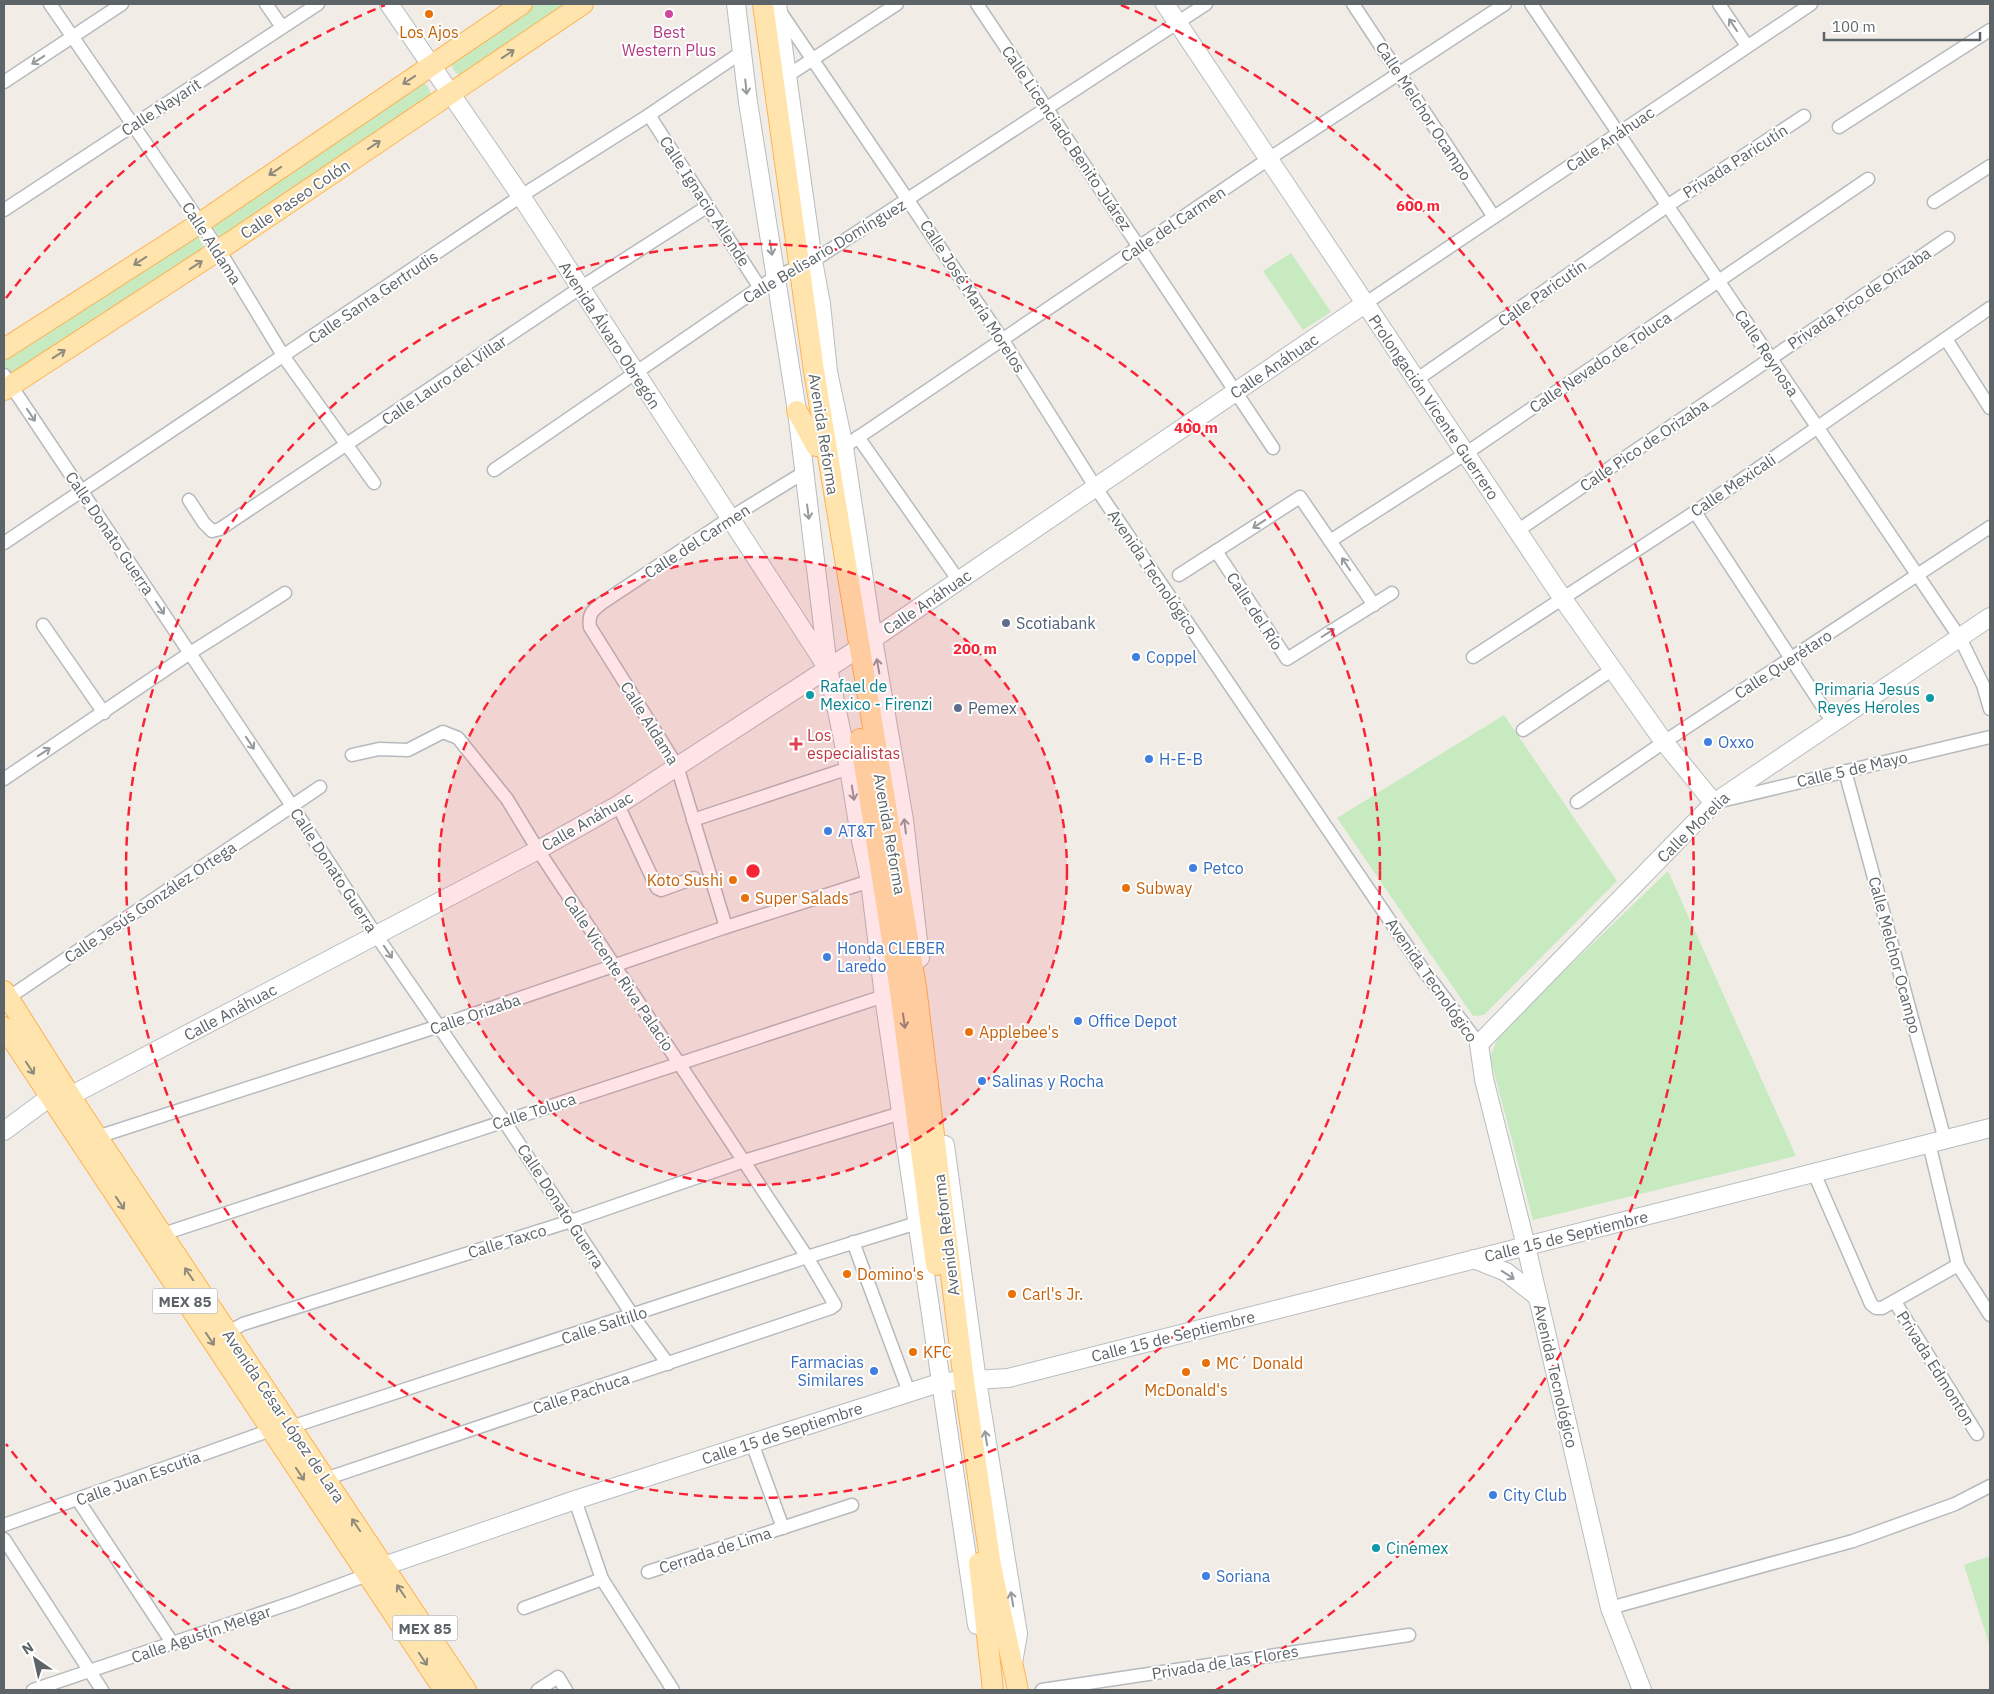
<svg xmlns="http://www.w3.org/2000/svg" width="1994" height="1694" font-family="'IBM Plex Sans',sans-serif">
  <rect width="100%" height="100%" fill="#f1ede6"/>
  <g fill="#c7eac1">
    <polygon points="534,4 563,4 566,9 467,74 459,75 453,70 451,63 454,56"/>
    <polygon points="421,81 428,86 431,94 426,101 222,240 209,222"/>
    <polygon points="195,232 206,250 12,381 4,369 4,356"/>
    <polygon points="1291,253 1331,312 1303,330 1263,271"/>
    <polygon points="1504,715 1617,881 1484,1015 1473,1016 1337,818"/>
    <polygon points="1668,871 1796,1156 1533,1220 1490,1057 1500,1033"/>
    <polygon points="1990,1556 1990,1647 1964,1565"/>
  </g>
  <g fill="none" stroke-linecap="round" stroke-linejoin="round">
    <defs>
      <g id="street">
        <polyline points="50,4 219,250 284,357 374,483"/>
        <polyline points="266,4 282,27"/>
        <polyline points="977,4 1273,448"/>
        <polyline points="1353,4 1494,217"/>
        <polyline points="1531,4 1960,638 1983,685 1990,709"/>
        <polyline points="1719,4 1747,46"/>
        <polyline points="779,10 1002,339 1096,488 1422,968 1479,1044"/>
        <polyline points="787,76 897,4"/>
        <polyline points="4,82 122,4"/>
        <polyline points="649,115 760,288"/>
        <polyline points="1839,127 1990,30"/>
        <polyline points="1934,202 1990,166"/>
        <polyline points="4,210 318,4"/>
        <polyline points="1366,303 1811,4"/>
        <polyline points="1946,339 1990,408"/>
        <polyline points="4,375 292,806 376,935 504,1121 633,1316 668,1364"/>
        <polyline points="1416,380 1667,206 1804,116"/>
        <polyline points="858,437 959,581"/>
        <polyline points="844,447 1270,158 1505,4"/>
        <polyline points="494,470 775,277 813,261 1206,4"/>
        <polyline points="189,500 204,523 212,531 220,529 580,288 708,206"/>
        <polyline points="1695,512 1834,724"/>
        <polyline points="1517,531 1948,238"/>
        <polyline points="1330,541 1465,454 1868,179"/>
        <polyline points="4,543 521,196 649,115 742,52"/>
        <polyline points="1216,551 1287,659 1392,593"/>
        <polyline points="1179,575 1300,497 1374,605"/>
        <polyline points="43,625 104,713"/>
        <polyline points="1473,657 1695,512 1990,308"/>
        <polyline points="1523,730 1613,669"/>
        <polyline points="1845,771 1945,1140"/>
        <polyline points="4,779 190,653 285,593"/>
        <polyline points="1725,800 1990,737"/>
        <polyline points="1577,802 1664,742 1990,527"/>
        <polyline points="618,805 657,888 661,890 694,878"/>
        <polyline points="693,820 849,768"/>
        <path d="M726 927 677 766 590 627C588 614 592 611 602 603L730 518 803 473"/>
        <polyline points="8,998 320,787"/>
        <polyline points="91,1139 439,1026 726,927 870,881"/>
        <polyline points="1929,1143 1958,1265 1990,1315"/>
        <polyline points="1814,1173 1871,1304 1876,1308 1882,1308 1958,1265"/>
        <polyline points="157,1236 890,994"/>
        <polyline points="853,1242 909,1392"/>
        <polyline points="1895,1302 1977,1434"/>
        <polyline points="228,1332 243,1324 571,1221 744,1161 901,1113"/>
        <polyline points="291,1427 807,1257 917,1223"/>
        <polyline points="752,1443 783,1528"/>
        <polyline points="325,1479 831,1308 835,1305 807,1257 538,850 507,799 458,738 443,732 408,750 379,749 352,755"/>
        <polyline points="78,1500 173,1644"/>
        <polyline points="575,1500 602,1579 673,1690"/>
        <polyline points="4,1525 271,1430"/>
        <polyline points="4,1539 102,1690"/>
        <polyline points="648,1572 852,1505"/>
        <polyline points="524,1608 602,1579"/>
        <polyline points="1610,1608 1853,1541 1955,1504 1990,1486"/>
        <polyline points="33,1690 294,1602 367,1575"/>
        <polyline points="538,1690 558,1677 566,1690"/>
        <polyline points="1042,1690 1409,1635"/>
      </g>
      <g id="secondary">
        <polyline points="389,4 521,196 825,664"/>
        <polyline points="736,4 748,102 797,411 828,668 849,768 860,836 870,881 884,997 977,1625"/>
        <polyline points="777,4 813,261 821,304 828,372 844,447 873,639 904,820 920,958"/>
        <polyline points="1165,4 1563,599 1664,742 1714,803"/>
        <polyline points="4,1131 50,1097 70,1096 538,850 618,805 873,639 1366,303"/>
        <polyline points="945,1145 977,1381 1018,1634 1013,1663"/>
        <polyline points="1474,1259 1506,1272 1538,1297"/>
        <polyline points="371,1573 384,1566 575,1500 942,1382 1008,1378 1990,1128"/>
        <polyline points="1642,1690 1610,1608 1526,1246 1484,1079 1479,1044 1714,803 1990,617"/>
      </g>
      <g id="primary">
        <polyline points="763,4 814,371 916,987 964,1381 991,1566 1018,1690"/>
        <polyline points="4,349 200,223 522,4"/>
        <polyline points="4,390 219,250 583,4"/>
        <polyline points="797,411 816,446"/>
        <polyline points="860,739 900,991 936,1265"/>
        <polyline points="4,991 78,1108 466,1690"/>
        <polyline points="4,1027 444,1690"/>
        <polyline points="979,1563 993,1690"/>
      </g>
    </defs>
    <use href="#street" stroke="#b6babe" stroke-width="15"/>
    <use href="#secondary" stroke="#b7bcc1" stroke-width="20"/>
    <use href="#primary" stroke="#feb252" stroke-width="22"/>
    <use href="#street" stroke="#fff" stroke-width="12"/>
    <use href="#secondary" stroke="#fff" stroke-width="18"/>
    <use href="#primary" stroke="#ffe4ad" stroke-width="20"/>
  </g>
  <defs><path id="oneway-shaft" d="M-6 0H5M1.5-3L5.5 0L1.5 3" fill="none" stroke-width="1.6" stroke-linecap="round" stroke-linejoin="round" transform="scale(1.25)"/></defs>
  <g stroke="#969a9d">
    <use href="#oneway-shaft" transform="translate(1733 25) rotate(-124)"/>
    <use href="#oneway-shaft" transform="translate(38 60) rotate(147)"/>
    <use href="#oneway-shaft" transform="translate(746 87) rotate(84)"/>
    <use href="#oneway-shaft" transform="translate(771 248) rotate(81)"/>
    <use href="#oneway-shaft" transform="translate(31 415) rotate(56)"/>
    <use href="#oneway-shaft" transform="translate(808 512) rotate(83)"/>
    <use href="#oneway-shaft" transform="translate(1259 524) rotate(147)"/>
    <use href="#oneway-shaft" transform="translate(1346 564) rotate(-124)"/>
    <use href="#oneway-shaft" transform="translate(160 608) rotate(56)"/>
    <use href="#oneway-shaft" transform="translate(1328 633) rotate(-32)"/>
    <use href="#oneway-shaft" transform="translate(878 666) rotate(-100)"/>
    <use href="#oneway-shaft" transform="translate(250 743) rotate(56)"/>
    <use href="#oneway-shaft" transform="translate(44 752) rotate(-33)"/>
    <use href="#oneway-shaft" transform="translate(853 793) rotate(81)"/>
    <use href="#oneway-shaft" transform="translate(905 826) rotate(-97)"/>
    <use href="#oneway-shaft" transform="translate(388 952) rotate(56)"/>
    <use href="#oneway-shaft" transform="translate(1508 1275) rotate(33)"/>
    <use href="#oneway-shaft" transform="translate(986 1438) rotate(-99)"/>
    <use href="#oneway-shaft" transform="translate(1012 1599) rotate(-100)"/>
  </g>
  <g stroke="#8e8a7d">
    <use href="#oneway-shaft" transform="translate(508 54) rotate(-34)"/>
    <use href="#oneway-shaft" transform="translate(409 80) rotate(146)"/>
    <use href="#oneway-shaft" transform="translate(374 145) rotate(-34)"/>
    <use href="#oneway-shaft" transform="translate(275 171) rotate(146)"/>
    <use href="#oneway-shaft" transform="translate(140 261) rotate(147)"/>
    <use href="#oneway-shaft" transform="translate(196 265) rotate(-33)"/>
    <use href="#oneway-shaft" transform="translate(59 354) rotate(-33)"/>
    <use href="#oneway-shaft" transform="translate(904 1021) rotate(82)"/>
    <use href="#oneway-shaft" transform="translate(30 1068) rotate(57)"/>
    <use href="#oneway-shaft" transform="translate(120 1203) rotate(56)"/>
    <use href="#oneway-shaft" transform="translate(189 1274) rotate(-124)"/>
    <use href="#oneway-shaft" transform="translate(210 1339) rotate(56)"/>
    <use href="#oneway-shaft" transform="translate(300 1474) rotate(56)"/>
    <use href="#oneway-shaft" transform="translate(356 1525) rotate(-124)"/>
    <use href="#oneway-shaft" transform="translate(401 1591) rotate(-124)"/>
    <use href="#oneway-shaft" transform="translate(423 1659) rotate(56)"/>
  </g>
  <circle cx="753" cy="871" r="314" fill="#f82436" fill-opacity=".12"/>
  <g fill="none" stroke="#f82436" stroke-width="2.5" stroke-dasharray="9 6">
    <circle cx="753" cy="871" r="314"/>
    <circle cx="753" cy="871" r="627"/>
    <path d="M290 1690A941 941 0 0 1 6 1444M6 298A941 941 0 0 1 385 5M1121 5A941 941 0 0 1 1216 1690"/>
  </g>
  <g fill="#e8710a" stroke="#fff" stroke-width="2">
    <circle cx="429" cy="14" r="5"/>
    <circle cx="733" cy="880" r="5"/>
    <circle cx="1126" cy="888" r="5"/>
    <circle cx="745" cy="898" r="5"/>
    <circle cx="969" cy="1032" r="5"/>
    <circle cx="847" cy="1274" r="5"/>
    <circle cx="1012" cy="1294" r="5"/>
    <circle cx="913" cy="1352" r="5"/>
    <circle cx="1206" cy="1363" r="5"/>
    <circle cx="1186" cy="1372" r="5"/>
  </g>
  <circle fill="#d1479c" stroke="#fff" stroke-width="2" cx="669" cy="14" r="5"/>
  <g fill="#5c6f8a" stroke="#fff" stroke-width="2">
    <circle cx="1006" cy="623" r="5"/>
    <circle cx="958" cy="708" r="5"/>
  </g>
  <g fill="#3f7fe0" stroke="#fff" stroke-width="2">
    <circle cx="1136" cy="657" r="5"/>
    <circle cx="1708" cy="742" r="5"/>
    <circle cx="1149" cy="759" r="5"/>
    <circle cx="828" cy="831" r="5"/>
    <circle cx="1193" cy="868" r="5"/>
    <circle cx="827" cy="957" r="5"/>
    <circle cx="1078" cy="1021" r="5"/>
    <circle cx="982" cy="1081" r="5"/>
    <circle cx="874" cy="1371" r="5"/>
    <circle cx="1493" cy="1495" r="5"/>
    <circle cx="1206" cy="1576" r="5"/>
  </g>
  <g fill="#0f9aa8" stroke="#fff" stroke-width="2">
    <circle cx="810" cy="695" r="5"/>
    <circle cx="1930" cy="698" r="5"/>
    <circle cx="1376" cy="1548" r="5"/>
  </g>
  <path fill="#e0444e" stroke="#fff" stroke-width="2" d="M793.5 736.5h5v5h5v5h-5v5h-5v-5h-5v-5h5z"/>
  <g text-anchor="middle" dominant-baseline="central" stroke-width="4" stroke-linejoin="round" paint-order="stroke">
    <g fill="#fff" stroke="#8e9295" stroke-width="1">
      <rect x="152.5" y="1288.5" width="65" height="25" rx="4"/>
      <rect x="392.5" y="1615.5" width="65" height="25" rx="4"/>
    </g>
    <g font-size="15" font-weight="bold" fill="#5d6468">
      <text x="185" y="1301">MEX 85</text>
      <text x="425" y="1628">MEX 85</text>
    </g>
    <g font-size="16" fill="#c56008" stroke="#fff" text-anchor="start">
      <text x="429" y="32" text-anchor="middle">Los Ajos</text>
      <text x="723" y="880" text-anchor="end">Koto Sushi</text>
      <text x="1136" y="888">Subway</text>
      <text x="755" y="898">Super Salads</text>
      <text x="979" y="1032">Applebee's</text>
      <text x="857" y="1274">Domino's</text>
      <text x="1022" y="1294">Carl's Jr.</text>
      <text x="923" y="1352">KFC</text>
      <text x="1216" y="1363">MC´ Donald</text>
      <text x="1186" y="1390" text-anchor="middle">McDonald's</text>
    </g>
    <g font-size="16" fill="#b23c85" stroke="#fff">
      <text x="669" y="32">Best<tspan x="669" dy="18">Western Plus</tspan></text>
    </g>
    <g font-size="16" fill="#5d6468" stroke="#fff">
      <text transform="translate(161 107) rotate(-33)">Calle Nayarit</text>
      <text transform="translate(1424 111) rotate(57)">Calle Melchor Ocampo</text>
      <text transform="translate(1067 138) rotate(56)">Calle Licenciado Benito Juárez</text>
      <text transform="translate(1610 139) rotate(-34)">Calle Anáhuac</text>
      <text transform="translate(1735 161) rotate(-33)">Privada Paricutín</text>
      <text transform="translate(295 199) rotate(-34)">Calle Paseo Colón</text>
      <text transform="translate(705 201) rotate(57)">Calle Ignacio Allende</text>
      <text transform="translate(1173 224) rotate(-34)">Calle del Carmen</text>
      <text transform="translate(212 243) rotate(57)">Calle Aldama</text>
      <text transform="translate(824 251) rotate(-31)">Calle Belisario Domínguez</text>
      <text transform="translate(1542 293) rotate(-35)">Calle Paricutín</text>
      <text transform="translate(973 296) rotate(57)">Calle José María Morelos</text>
      <text transform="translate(373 297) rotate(-34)">Calle Santa Gertrudis</text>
      <text transform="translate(1859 298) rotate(-34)">Privada Pico de Orizaba</text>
      <text transform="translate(610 335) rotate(57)">Avenida Álvaro Obregón</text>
      <text transform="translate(1767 353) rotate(56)">Calle Reynosa</text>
      <text transform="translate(1600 362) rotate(-34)">Calle Nevado de Toluca</text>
      <text transform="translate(1274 366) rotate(-34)">Calle Anáhuac</text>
      <text transform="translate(444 380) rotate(-34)">Calle Lauro del Villar</text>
      <text transform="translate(1434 407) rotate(56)">Prolongación Vicente Guerrero</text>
      <text transform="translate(824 434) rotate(81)">Avenida Reforma</text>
      <text transform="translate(1644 445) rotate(-34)">Calle Pico de Orizaba</text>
      <text transform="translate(1733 485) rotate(-34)">Calle Mexicali</text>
      <text transform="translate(110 533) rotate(56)">Calle Donato Guerra</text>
      <text transform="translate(697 541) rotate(-33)">Calle del Carmen</text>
      <text transform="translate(1153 572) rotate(56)">Avenida Tecnológico</text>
      <text transform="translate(927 602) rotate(-34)">Calle Anáhuac</text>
      <text transform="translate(1255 611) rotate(57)">Calle del Río</text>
      <text transform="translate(1783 664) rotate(-33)">Calle Querétaro</text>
      <text transform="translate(650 723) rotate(58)">Calle Aldama</text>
      <text transform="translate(1852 769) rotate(-13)">Calle 5 de Mayo</text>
      <text transform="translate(587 821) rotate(-30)">Calle Anáhuac</text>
      <text transform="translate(1693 827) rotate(-44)">Calle Morelia</text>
      <text transform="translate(890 834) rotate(80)">Avenida Reforma</text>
      <text transform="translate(334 870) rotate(57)">Calle Donato Guerra</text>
      <text transform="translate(150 902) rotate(-34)">Calle Jesús González Ortega</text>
      <text transform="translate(1895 955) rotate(75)">Calle Melchor Ocampo</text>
      <text transform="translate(619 973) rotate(56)">Calle Vicente Riva Palacio</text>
      <text transform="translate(1432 980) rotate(55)">Avenida Tecnológico</text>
      <text transform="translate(230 1012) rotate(-28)">Calle Anáhuac</text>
      <text transform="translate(475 1014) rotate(-19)">Calle Orizaba</text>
      <text transform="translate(534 1111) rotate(-18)">Calle Toluca</text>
      <text transform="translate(561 1206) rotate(57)">Calle Donato Guerra</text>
      <text transform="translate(946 1235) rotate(-97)">Avenida Reforma</text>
      <text transform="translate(1566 1236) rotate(-14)">Calle 15 de Septiembre</text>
      <text transform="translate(507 1241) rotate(-17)">Calle Taxco</text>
      <text transform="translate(604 1325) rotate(-18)">Calle Saltillo</text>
      <text transform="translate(1173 1336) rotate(-14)">Calle 15 de Septiembre</text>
      <text transform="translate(1936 1368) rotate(58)">Privada Edmonton</text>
      <text transform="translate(1556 1376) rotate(77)">Avenida Tecnológico</text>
      <text transform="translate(581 1393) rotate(-18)">Calle Pachuca</text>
      <text transform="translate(284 1416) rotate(56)">Avenida César López de Lara</text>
      <text transform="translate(782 1433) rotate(-18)">Calle 15 de Septiembre</text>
      <text transform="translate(138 1478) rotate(-20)">Calle Juan Escutia</text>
      <text transform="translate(715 1550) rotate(-18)">Cerrada de Lima</text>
      <text transform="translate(201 1634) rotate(-19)">Calle Agustín Melgar</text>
      <text transform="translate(1225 1662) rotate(-9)">Privada de las Flores</text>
    </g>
    <g font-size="16" fill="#4e5e75" stroke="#fff" text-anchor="start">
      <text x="1016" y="623">Scotiabank</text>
      <text x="968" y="708">Pemex</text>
    </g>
    <g font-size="16" fill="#366cbe" stroke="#fff" text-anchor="start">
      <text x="1146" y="657">Coppel</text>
      <text x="1718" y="742">Oxxo</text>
      <text x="1159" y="759">H-E-B</text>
      <text x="838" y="831">AT&amp;T</text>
      <text x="1203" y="868">Petco</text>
      <text x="837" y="948">Honda CLEBER<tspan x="837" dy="18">Laredo</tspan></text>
      <text x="1088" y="1021">Office Depot</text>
      <text x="992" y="1081">Salinas y Rocha</text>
      <text x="864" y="1362" text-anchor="end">Farmacias<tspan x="864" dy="18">Similares</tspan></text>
      <text x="1503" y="1495">City Club</text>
      <text x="1216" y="1576">Soriana</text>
    </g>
    <g font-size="16" fill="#0d838f" stroke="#fff" text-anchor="start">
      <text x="820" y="686">Rafael de<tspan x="820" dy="18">Mexico - Firenzi</tspan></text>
      <text x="1920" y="689" text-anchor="end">Primaria Jesus<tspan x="1920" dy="18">Reyes Heroles</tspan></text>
      <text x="1386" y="1548">Cinemex</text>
    </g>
    <g font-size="16" fill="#be3a42" stroke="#fff" text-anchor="start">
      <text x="807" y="735">Los<tspan x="807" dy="18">especialistas</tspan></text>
    </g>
  </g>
  <circle cx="753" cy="871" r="8" fill="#f82436" stroke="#fff" stroke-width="2.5"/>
  <g font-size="15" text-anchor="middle" font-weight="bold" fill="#f82436" stroke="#fff" stroke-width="4" stroke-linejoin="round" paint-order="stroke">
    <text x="1418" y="211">600 m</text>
    <text x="1196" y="433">400 m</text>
    <text x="975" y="654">200 m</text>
  </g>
  <rect width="1994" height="1694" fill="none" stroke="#5d6468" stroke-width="10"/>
  <g transform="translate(35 1659) rotate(326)" stroke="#ffffff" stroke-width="4" paint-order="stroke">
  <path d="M0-4L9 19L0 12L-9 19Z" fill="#5d6468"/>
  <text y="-8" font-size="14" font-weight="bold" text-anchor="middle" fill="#5d6468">N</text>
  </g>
  <path d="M1824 32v8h156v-8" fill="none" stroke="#5d6468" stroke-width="2.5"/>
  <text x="1832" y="32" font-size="15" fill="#5d6468" stroke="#ffffff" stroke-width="4" paint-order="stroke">100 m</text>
</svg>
